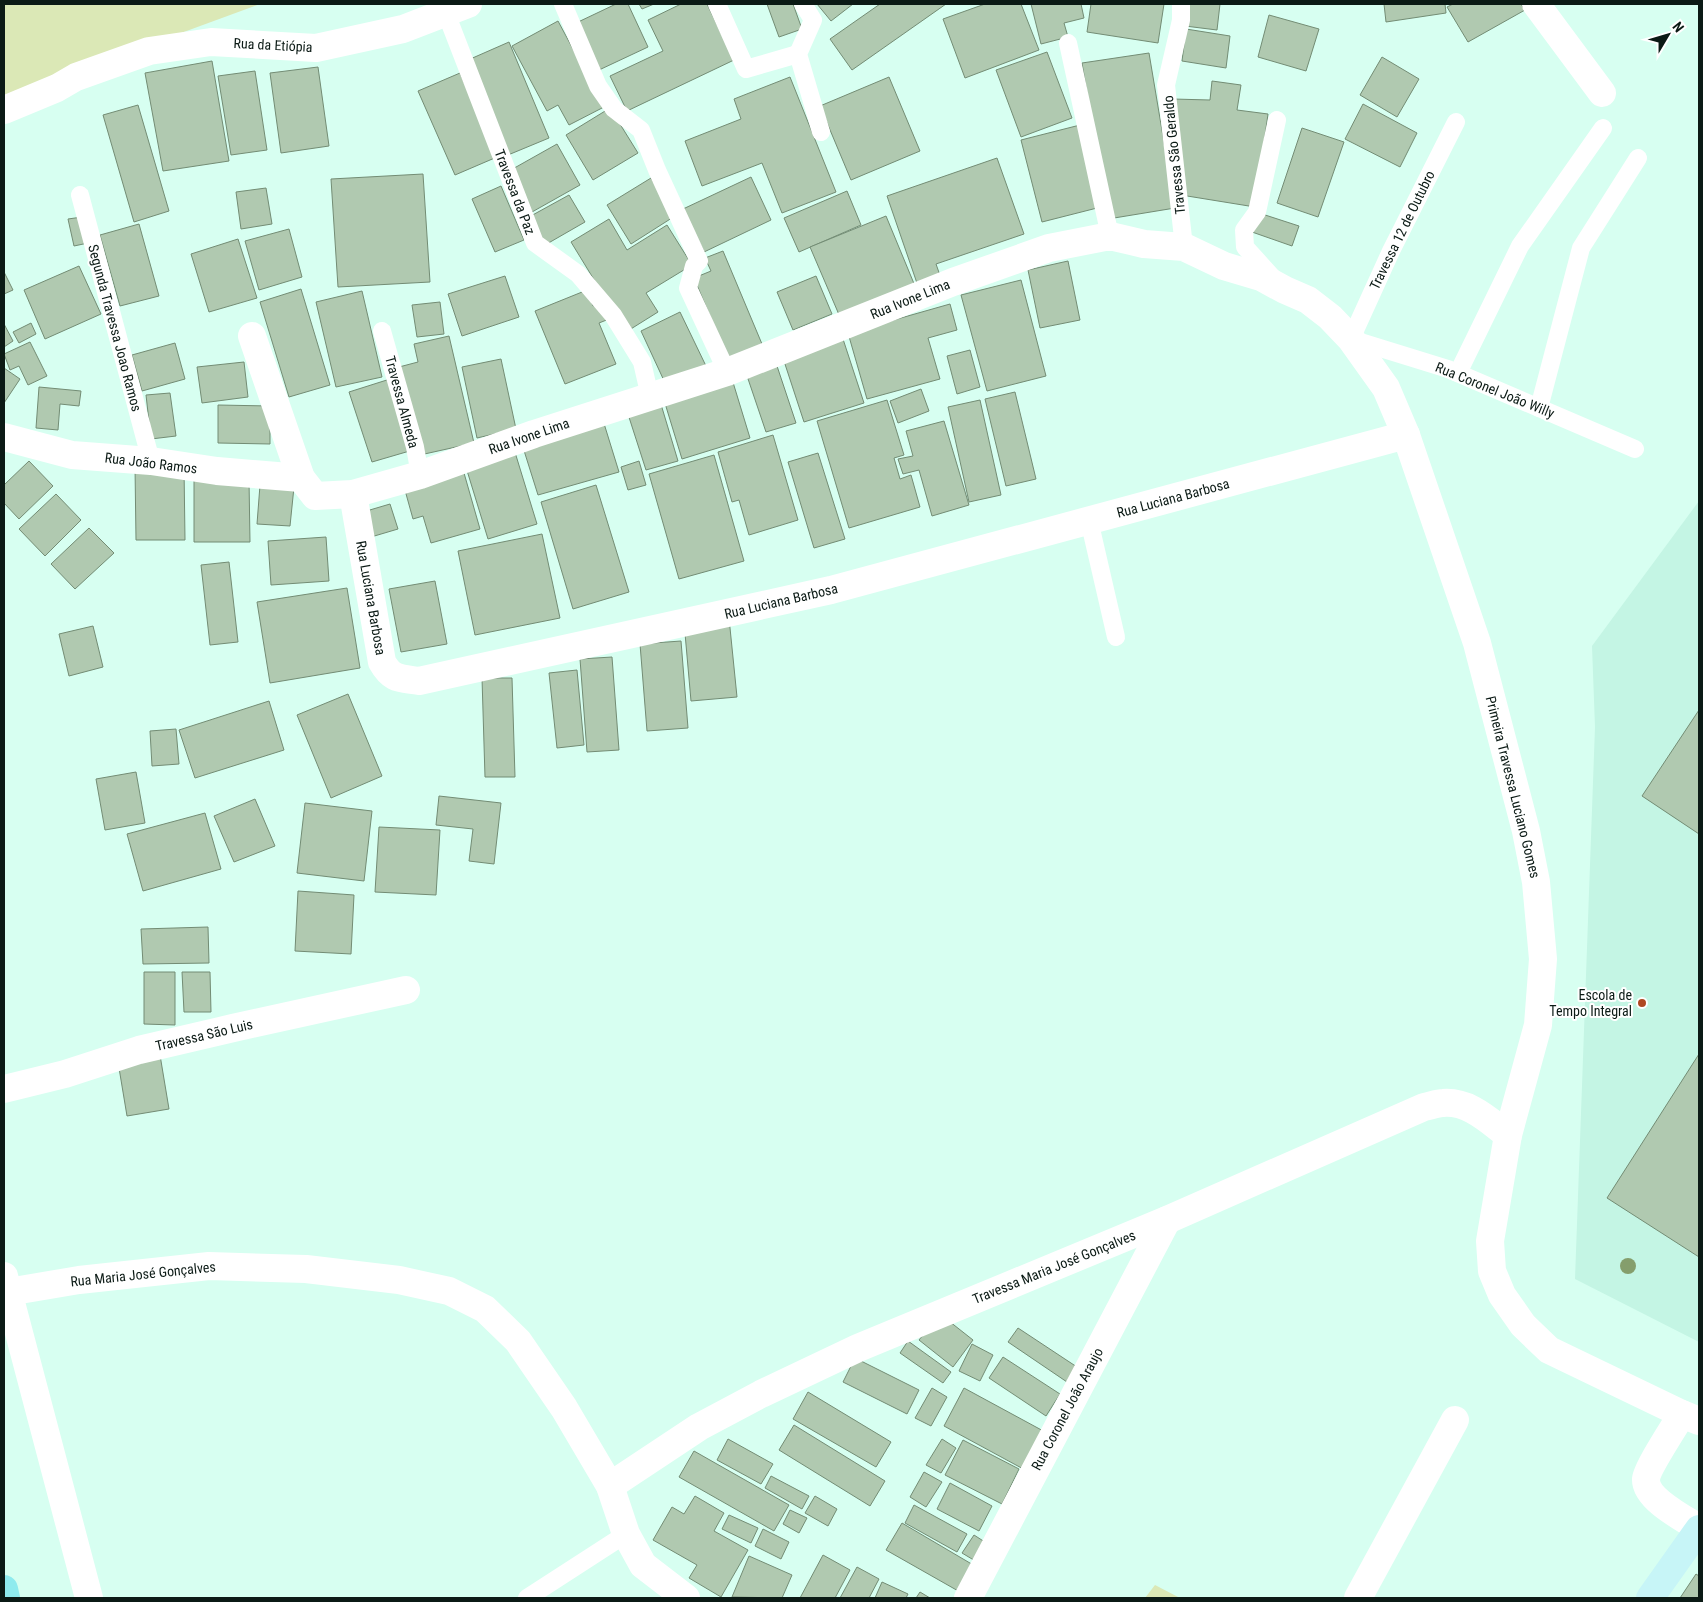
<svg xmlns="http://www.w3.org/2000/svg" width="1703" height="1602" font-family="'Roboto Condensed',sans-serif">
  <rect width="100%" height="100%" fill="#d7fff1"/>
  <polygon fill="#c4f5e4" points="1699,501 1699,1342 1575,1279 1595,727 1592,646"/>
  <g fill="#dbe8b6">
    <polygon points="4,4 260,4 4,98"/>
    <polygon points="1155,1585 1180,1598 1145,1598"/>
  </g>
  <g fill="#b0c9b0" stroke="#738c74">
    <polygon points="616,4 628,4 648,47 599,70 576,23"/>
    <polygon points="639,4 654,4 642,9"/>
    <polygon points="681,4 707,4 734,60 627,111 610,76 663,51 648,20"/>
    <polygon points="767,4 793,4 802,29 779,37"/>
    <polygon points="817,4 853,4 831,21"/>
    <polygon points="880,4 946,4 852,70 830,39"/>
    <polygon points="985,4 1021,4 1039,50 965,78 943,19"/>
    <polygon points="1031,4 1081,4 1084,18 1064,23 1068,37 1041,44"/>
    <polygon points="1091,4 1164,4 1158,43 1087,32"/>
    <polygon points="1187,4 1220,4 1217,30 1185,26"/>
    <polygon points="1384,4 1445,4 1446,13 1386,22"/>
    <polygon points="1453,4 1521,4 1525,10 1468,42 1447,7"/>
    <polygon points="1269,15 1319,29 1306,71 1258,57"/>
    <polygon points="558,21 604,107 569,125 558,105 547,111 512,46"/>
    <polygon points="1186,29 1230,36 1226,68 1182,61"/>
    <polygon points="509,42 549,138 508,155 468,60"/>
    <polygon points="1047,52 1072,118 1021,137 996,70"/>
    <polygon points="1149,53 1175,208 1108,219 1082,63"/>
    <polygon points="1382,57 1419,79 1397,117 1360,95"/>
    <polygon points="212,61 229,161 163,171 145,73"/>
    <polygon points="318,67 329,146 281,153 270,73"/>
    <polygon points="255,71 267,150 231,155 218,76"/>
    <polygon points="460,73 497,157 455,175 418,91"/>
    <polygon points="790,77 836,192 782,213 762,163 702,186 685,141 741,119 734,99"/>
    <polygon points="889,77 920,151 851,180 820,106"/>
    <polygon points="1212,81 1241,85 1237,110 1268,114 1255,207 1181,195 1173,99 1210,100"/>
    <polygon points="1363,104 1417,133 1400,167 1345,139"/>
    <polygon points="138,105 169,211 134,222 103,115"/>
    <polygon points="610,108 638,153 593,180 566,135"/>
    <polygon points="1080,125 1101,207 1042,222 1021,140"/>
    <polygon points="1302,128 1344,142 1318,217 1277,203"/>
    <polygon points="557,144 580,185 532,212 509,171"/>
    <polygon points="997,158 1024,234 936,264 942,281 919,289 887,196"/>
    <polygon points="423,174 430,282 338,287 331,179"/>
    <polygon points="751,177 771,220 704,252 683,209"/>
    <polygon points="651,178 675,216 631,244 607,205"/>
    <polygon points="501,186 524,240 495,252 472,199"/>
    <polygon points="266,188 272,224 241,229 236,192"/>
    <polygon points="847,191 861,225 799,252 784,218"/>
    <polygon points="569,195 585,222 545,245 529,217"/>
    <polygon points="1259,213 1299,226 1292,246 1252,232"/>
    <polygon points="886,216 915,286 840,317 810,247"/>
    <polygon points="82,217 88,243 74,246 68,219"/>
    <polygon points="609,219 627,250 667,225 692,265 646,293 658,312 626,332 571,242"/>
    <polygon points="139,224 159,296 120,306 100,235"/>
    <polygon points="289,229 302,277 259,290 245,241"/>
    <polygon points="238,239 257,298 209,312 191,254"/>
    <polygon points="723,251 762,344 728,359 694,278 711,271 705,258"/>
    <polygon points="1068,261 1080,320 1040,328 1028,270"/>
    <polygon points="79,266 101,314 45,339 24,290"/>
    <polygon points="4,272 13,290 4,294"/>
    <polygon points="505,276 519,317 462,336 448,294"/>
    <polygon points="816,276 832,314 793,330 777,292"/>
    <polygon points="1021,280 1046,376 987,391 961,295"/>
    <polygon points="301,289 330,385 289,397 260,302"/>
    <polygon points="587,290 593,306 601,302 609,319 599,323 616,364 565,384 535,311"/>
    <polygon points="362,291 382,377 336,387 316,302"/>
    <polygon points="440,302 444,334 417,337 412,305"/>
    <polygon points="950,304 957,330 928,338 940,379 867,399 848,333"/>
    <polygon points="680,312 706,366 666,385 641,331"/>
    <polygon points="31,323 36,334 19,343 13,332"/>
    <polygon points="4,324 13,341 4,347"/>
    <polygon points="449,336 474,443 420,455 399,367 418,362 414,344"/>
    <polygon points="842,336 864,403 804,422 782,355"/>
    <polygon points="30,342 47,376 28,385 19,366 10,370 4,354"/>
    <polygon points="175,343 185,379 142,391 132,355"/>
    <polygon points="970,350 980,387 957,394 947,356"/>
    <polygon points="774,357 796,423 766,432 744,367"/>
    <polygon points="501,359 516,429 477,438 462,367"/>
    <polygon points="244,362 248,397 202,403 197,367"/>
    <polygon points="4,368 20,379 4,403"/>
    <polygon points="390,379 413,450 372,462 349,392"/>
    <polygon points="732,379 750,438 682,459 664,400"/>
    <polygon points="39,387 81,391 79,406 60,404 58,430 36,428"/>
    <polygon points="921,389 929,411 898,423 890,401"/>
    <polygon points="1015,392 1036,479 1006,486 985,399"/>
    <polygon points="170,393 176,436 151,439 146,395"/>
    <polygon points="887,400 904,455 894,458 900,479 911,475 920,507 849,528 817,421"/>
    <polygon points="980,400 1001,495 969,502 948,407"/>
    <polygon points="660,401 678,461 646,470 627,411"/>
    <polygon points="218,405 270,406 270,444 218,443"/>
    <polygon points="602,417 619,472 538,495 521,441"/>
    <polygon points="944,421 969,505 932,516 919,470 903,474 898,459 913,456 906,431"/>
    <polygon points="773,435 798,520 749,535 739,500 732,502 718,452"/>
    <polygon points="514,449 537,524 488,539 465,464"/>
    <polygon points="818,453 845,539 814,548 788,462"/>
    <polygon points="714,455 744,561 679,579 649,474"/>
    <polygon points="29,461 53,486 19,519 4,503 4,485"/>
    <polygon points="639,461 646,485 628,490 621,467"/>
    <polygon points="135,466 184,466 185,540 136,540"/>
    <polygon points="462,466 480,529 431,543 423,516 413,519 403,483"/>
    <polygon points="194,480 249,480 250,542 194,542"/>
    <polygon points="260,485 294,487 290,526 257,524"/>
    <polygon points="596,485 629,592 573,609 541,502"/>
    <polygon points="56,494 81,520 45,556 19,529"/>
    <polygon points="390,504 398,529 371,537 363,512"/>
    <polygon points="89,528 114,553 75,589 51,564"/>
    <polygon points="542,534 560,618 475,635 458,551"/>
    <polygon points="326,537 329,581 271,585 268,541"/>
    <polygon points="229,562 238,642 210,645 201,565"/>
    <polygon points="435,581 447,644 401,652 389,589"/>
    <polygon points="347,588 360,668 270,683 257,602"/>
    <polygon points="729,618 737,697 691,701 684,622"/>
    <polygon points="93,626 103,667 69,676 59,634"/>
    <polygon points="681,641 688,728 647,731 640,644"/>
    <polygon points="612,657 619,750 587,752 580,659"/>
    <polygon points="577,670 584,745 557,748 549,673"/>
    <polygon points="482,678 512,678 515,777 485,777"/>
    <polygon points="348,694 382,776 331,798 297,715"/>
    <polygon points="269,701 284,750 195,778 179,730"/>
    <polygon points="1699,710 1699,834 1642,796"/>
    <polygon points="176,729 179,764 152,766 150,731"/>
    <polygon points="136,772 145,823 105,830 96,779"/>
    <polygon points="439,796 501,803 494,864 469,861 473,829 436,825"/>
    <polygon points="255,799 275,846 234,862 214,816"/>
    <polygon points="305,803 372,811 364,881 297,873"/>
    <polygon points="205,813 221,869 143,891 127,834"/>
    <polygon points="379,827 440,830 436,895 375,892"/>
    <polygon points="298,891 354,895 351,954 295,951"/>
    <polygon points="208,927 209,963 143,964 141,929"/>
    <polygon points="144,972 175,972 175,1025 144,1024"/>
    <polygon points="182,972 210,972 211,1012 184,1012"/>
    <polygon points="1699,1054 1699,1257 1607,1198"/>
    <polygon points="160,1055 169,1109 127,1116 118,1062"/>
    <polygon points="940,1314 973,1340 953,1367 919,1340"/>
    <polygon points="1018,1328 1077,1367 1067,1382 1008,1342"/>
    <polygon points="908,1341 951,1372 943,1383 900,1353"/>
    <polygon points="972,1344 993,1355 980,1381 959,1371"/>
    <polygon points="1003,1357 1060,1394 1046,1416 989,1378"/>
    <polygon points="855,1358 919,1390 907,1414 843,1382"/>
    <polygon points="932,1388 947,1397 931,1426 915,1418"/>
    <polygon points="964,1388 1047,1433 1027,1471 944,1426"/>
    <polygon points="808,1392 891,1442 876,1467 793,1419"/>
    <polygon points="794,1425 885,1481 870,1506 779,1450"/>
    <polygon points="728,1439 773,1464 761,1484 717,1460"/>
    <polygon points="942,1439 956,1448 941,1473 926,1465"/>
    <polygon points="963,1440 1019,1469 1002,1504 945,1475"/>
    <polygon points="694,1451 789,1505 774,1531 679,1477"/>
    <polygon points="924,1472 942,1482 926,1507 910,1497"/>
    <polygon points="771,1476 809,1496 802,1509 765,1488"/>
    <polygon points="950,1483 992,1506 979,1531 937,1509"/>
    <polygon points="695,1496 724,1513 714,1531 748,1550 721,1597 689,1578 697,1565 653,1540 672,1507 684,1514"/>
    <polygon points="815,1496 837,1509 828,1526 805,1513"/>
    <polygon points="914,1505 967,1534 957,1552 905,1523"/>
    <polygon points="790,1510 807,1518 799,1533 783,1524"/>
    <polygon points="729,1515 758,1528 751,1543 722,1529"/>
    <polygon points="902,1523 975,1566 960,1592 886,1550"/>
    <polygon points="763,1529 789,1542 781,1559 755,1546"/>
    <polygon points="974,1535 988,1544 977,1562 962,1553"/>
    <polygon points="823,1555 850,1570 835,1598 800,1598"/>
    <polygon points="749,1556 792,1575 782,1598 732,1597"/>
    <polygon points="857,1567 879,1579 869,1598 840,1598"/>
    <polygon points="1696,1574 1699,1576 1699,1598 1680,1598"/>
    <polygon points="882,1582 908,1594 906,1598 875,1598"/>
    <polygon points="920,1592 930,1598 916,1598"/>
  </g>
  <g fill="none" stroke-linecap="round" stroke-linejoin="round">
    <g stroke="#fff" stroke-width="18">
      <polyline points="563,4 598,86 614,109 641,130 657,170 699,261 694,266 688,288 727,372"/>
      <polyline points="717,4 746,69 798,54"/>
      <polyline points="803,4 813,20 798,54 821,132"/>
      <polyline points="1181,4 1181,20 1166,85 1184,247"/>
      <polyline points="446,13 535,243 578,274 613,315 642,362 650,397"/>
      <polyline points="1068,43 1110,236"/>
      <polyline points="1456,122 1391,251 1351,339 1448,369 1635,449"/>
      <polyline points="80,195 151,461"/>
      <polyline points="1274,279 1245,247 1244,230 1257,212 1277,120"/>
      <polyline points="382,331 415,447 420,475"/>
      <polyline points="1458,373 1520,246 1603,128"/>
      <polyline points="1539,408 1581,248 1638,158"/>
      <polyline points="1089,520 1116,637"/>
      <polyline points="527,1598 626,1534"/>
    </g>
    <g stroke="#fff" stroke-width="28">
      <polyline points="1536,4 1602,93"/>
      <polyline points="4,110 57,88 76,77 149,51 211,42 316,48 403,29 468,4"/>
      <polyline points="252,336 301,478 315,496 353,494 420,475 534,434 727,372 953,282 1049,248 1110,236 1144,244 1184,247 1224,266 1261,277 1285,290 1308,300 1330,317 1351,339 1386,388 1406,435 1477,643 1526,831 1536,882 1543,959 1538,1025 1508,1135 1490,1241 1492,1271 1502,1295 1523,1325 1549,1350 1682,1414 1699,1421"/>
      <polyline points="4,437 72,455 151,461 217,471 301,478"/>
      <path d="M353 494 382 662C392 680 400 678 419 681L831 590 1406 435"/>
      <polyline points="4,1089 65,1074 139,1050 233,1028 406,990"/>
      <polyline points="4,1276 89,1598"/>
      <polyline points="8,1292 79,1280 209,1266 306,1269 399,1280 449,1291 485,1309 518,1341 564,1408 610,1486 626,1534 643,1565 686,1598"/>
      <path d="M1682 1414C1675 1426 1647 1468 1646 1479 1645 1499 1685 1519 1699 1528"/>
      <path d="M610 1486 699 1427 761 1394 858 1348 1167 1220 1424 1107C1430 1106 1437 1103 1443 1103 1469 1101 1488 1120 1508 1135"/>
      <polyline points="968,1598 1167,1220"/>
      <polyline points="1358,1598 1455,1420"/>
    </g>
    <polyline stroke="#c7f5f7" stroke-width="28" points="1650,1598 1699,1529"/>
    <polyline stroke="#8febee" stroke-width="28" points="4,1589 6,1598"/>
  </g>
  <circle fill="#859e6c" cx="1628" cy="1266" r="8"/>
  <circle fill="#af4822" stroke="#fff" stroke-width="2" cx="1642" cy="1003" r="5"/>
  <g text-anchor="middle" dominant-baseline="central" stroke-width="4" stroke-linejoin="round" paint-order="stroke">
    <g font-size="14" fill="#0b1a15" stroke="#fff">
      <text transform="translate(273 45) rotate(3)">Rua da Etiópia</text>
      <text transform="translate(1174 155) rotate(-96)">Travessa São Geraldo</text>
      <text transform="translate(515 192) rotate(69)">Travessa da Paz</text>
      <text transform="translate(1402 230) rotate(-64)">Travessa 12 de Outubro</text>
      <text transform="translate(910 299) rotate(-22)">Rua Ivone Lima</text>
      <text transform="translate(115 328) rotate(75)">Segunda Travessa Joao Ramos</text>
      <text transform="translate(1495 390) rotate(22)">Rua Coronel João Willy</text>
      <text transform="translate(402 402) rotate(75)">Travessa Almeda</text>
      <text transform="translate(529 436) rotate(-19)">Rua Ivone Lima</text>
      <text transform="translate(151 463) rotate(7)">Rua João Ramos</text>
      <text transform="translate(1173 498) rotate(-15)">Rua Luciana Barbosa</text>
      <text transform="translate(371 598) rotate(80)">Rua Luciana Barbosa</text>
      <text transform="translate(781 601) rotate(-13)">Rua Luciana Barbosa</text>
      <text transform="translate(1513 787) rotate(76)">Primeira Travessa Luciano Gomes</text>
      <text transform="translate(204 1035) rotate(-13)">Travessa São Luis</text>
      <text transform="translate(1054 1267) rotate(-22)">Travessa Maria José Gonçalves</text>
      <text transform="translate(143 1274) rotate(-6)">Rua Maria José Gonçalves</text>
      <text transform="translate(1067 1409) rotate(-62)">Rua Coronel João Araujo</text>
    </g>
    <g font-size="14" fill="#0b1a15" stroke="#fff" text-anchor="end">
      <text x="1632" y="995">Escola de<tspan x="1632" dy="16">Tempo Integral</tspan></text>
    </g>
  </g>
  <rect width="1703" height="1602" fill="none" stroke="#0b1a15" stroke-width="10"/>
  <g transform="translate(1668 35) rotate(52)" stroke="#ffffff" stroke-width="4" paint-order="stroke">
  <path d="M0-4L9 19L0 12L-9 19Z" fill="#0b1a15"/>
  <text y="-8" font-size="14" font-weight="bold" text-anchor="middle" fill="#0b1a15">N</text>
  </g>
</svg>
